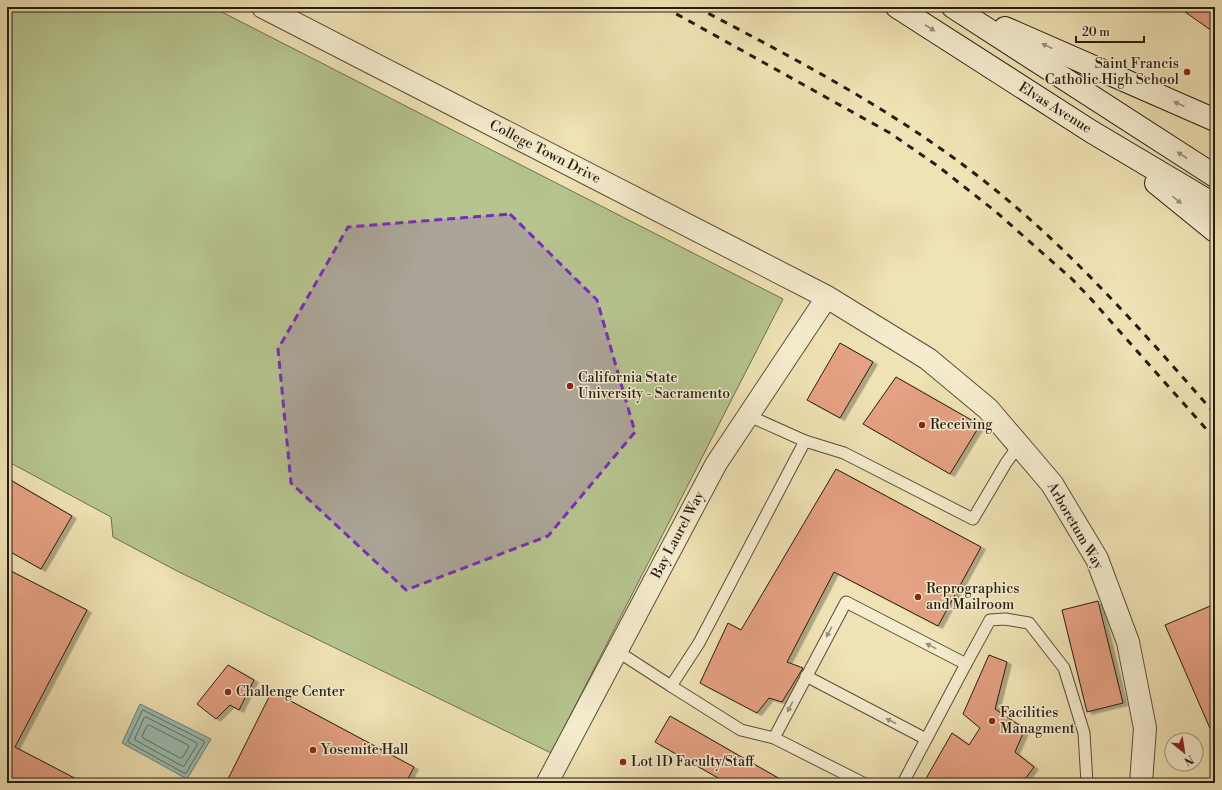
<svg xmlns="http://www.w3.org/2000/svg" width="1222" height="790" font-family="'Libre Bodoni',serif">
  <defs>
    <filter id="shadow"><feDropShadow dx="4.5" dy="2.5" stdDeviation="0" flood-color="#0004"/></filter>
  </defs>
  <rect width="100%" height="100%" fill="#efe2b4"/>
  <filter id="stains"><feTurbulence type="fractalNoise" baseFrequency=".005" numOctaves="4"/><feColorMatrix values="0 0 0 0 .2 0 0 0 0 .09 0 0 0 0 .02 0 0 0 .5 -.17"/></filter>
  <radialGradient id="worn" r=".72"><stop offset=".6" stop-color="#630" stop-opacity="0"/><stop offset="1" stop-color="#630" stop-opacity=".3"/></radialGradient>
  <polygon fill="#b6c48f" stroke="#6e7052" points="7,7 212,7 783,299 551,753 179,572 113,537 111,517 7,461"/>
  <polygon fill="#9abdb2" stroke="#6c7d73" points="140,704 211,739 187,779 122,743"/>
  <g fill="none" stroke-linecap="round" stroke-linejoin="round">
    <g stroke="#606d64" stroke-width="1">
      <polygon points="143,710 204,741 204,743 186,773 184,773 128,742"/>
      <polygon points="146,717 197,743 197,745 184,766 182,766 135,740 135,738 144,718"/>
      <polygon points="149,725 188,745 189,747 182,758 180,758 143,738 142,736 147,726"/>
    </g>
  </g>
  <g fill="#e5a183" stroke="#261d15" filter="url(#shadow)">
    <polygon points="1178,7 1215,7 1215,33"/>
    <polygon points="840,343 873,362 840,418 807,400"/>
    <polygon points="896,377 980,425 950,474 863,424"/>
    <polygon points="836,469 981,547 938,626 834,572 787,662 803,668 782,702 769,698 757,713 700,683 728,623 741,630"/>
    <polygon points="7,478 72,516 41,569 7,550"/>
    <polygon points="7,569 87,610 15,747 84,783 7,783"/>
    <polygon points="1098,601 1123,703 1087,712 1062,610"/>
    <polygon points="1215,604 1215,740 1165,625"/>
    <polygon points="989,655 1007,662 995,709 1025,729 1015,752 1034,767 1022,783 925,783 924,782 952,733 969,745 980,728 963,714"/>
    <polygon points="228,665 254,680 239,710 230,705 216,719 197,704"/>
    <polygon points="272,691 414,767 406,783 226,783"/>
    <polygon points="670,716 787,783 727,783 655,742"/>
  </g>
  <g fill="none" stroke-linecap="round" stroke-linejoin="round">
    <defs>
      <g id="service">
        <polyline points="805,441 844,453 973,519 1006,463 1019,445"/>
        <polyline points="617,651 671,686 699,643 805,441 747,415"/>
        <polyline points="806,676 926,739"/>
        <polyline points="671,686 741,730 774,738 863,783"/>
        <polyline points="774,738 846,602 966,664"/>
        <polyline points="903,783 966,664 990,620 1005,619 1029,623 1064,668 1084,733 1087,783"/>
      </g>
      <polyline id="minor" points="547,783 716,464 827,297"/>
      <polyline id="tertiary" points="263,7 827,297 928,359 988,409 1052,484 1097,559 1128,642 1145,728 1141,783"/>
      <g id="secondary">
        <polyline points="897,7 1092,132 1215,205"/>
        <polyline points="953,7 1215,176"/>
        <polyline points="1005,28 1215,120"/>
        <polyline points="1156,183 1215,231"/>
      </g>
    </defs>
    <use href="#service" stroke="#584e3d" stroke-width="13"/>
    <use href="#minor" stroke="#584e3d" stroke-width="23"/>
    <use href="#tertiary" stroke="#584e3d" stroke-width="24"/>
    <use href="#secondary" stroke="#261d15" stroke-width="24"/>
    <use href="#service" stroke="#f5ecce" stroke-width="11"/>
    <use href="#minor" stroke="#f5ecce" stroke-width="21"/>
    <use href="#tertiary" stroke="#f5ecce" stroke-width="22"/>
    <use href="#secondary" stroke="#f5ecce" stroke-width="22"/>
    <g stroke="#261d15" stroke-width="3" stroke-dasharray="7 7" stroke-linecap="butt">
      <polyline points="664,7 890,133 939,167 995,211 1072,279 1091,299 1215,439"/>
      <path d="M696 7C788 55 882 104 966 167 1060 237 1138 326 1215 414"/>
    </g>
  </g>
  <defs><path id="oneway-solid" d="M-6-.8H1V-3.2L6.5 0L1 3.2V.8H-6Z"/></defs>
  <g fill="#988f7b">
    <use href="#oneway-solid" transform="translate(930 28) rotate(33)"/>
    <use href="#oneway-solid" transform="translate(1047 46) rotate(-156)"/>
    <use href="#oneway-solid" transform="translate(1179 104) rotate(-156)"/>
    <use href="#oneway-solid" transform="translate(1182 155) rotate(-147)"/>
    <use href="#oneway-solid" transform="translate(1177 200) rotate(39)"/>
    <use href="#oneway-solid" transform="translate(829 632) rotate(118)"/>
    <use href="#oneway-solid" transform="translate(931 646) rotate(-153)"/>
    <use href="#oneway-solid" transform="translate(790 707) rotate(117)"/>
    <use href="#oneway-solid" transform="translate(891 721) rotate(-152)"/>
  </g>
  <path fill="#7b2cbf" fill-opacity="0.2" stroke="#7b2cbf" stroke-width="3" stroke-dasharray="8 5" stroke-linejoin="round" d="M510 214 597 300 635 432 548 536 406 590 291 483 278 349 348 227Z"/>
  <g fill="#8f2418" stroke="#f5ecce" stroke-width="1.5">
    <circle cx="1187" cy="72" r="4"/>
    <circle cx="570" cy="386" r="4"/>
    <circle cx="922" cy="425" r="4"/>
    <circle cx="918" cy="597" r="4"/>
    <circle cx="228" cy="692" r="4"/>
    <circle cx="992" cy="721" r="4"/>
    <circle cx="313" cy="750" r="4"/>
    <circle cx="623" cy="762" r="4"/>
  </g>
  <g text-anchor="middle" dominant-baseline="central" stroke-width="3" stroke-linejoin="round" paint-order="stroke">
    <g font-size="14" fill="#261d15" stroke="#f5ecce" text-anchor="start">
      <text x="1179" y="64" text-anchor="end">Saint Francis<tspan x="1179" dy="16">Catholic High School</tspan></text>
      <text x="578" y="378">California State<tspan x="578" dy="16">University - Sacramento</tspan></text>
      <text x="930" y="425">Receiving</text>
      <text x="926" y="589">Reprographics<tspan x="926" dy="16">and Mailroom</tspan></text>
      <text x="236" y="692">Challenge Center</text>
      <text x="1000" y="713">Facilities<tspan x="1000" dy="16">Managment</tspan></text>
      <text x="321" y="750">Yosemite Hall</text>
      <text x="631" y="762">Lot 1D Faculty/Staff</text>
    </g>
    <g font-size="14" fill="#261d15" stroke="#f5ecce">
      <text transform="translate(1055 108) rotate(32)">Elvas Avenue</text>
      <text transform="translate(545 152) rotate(27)">College Town Drive</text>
      <text transform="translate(1075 526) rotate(60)">Arboretum Way</text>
      <text transform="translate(678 535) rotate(-62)">Bay Laurel Way</text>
    </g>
  </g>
  <rect width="1222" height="790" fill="none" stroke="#efe2b4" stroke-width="24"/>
  <rect x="8" y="8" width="1206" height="774" fill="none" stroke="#261d15" stroke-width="2"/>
  <rect x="12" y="12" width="1198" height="766" fill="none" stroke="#261d15"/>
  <g transform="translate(1184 752) rotate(150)"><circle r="19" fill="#f5ecce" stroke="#a29984"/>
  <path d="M0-3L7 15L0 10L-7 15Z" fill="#8f2418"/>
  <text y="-6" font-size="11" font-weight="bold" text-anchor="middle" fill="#261d15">N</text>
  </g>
  <path d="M1076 36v6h68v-6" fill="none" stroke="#261d15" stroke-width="2"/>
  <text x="1082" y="36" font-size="12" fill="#261d15" stroke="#f5ecce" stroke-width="3" paint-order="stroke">20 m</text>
  <rect width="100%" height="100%" filter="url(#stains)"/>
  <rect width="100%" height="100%" fill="url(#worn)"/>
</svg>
